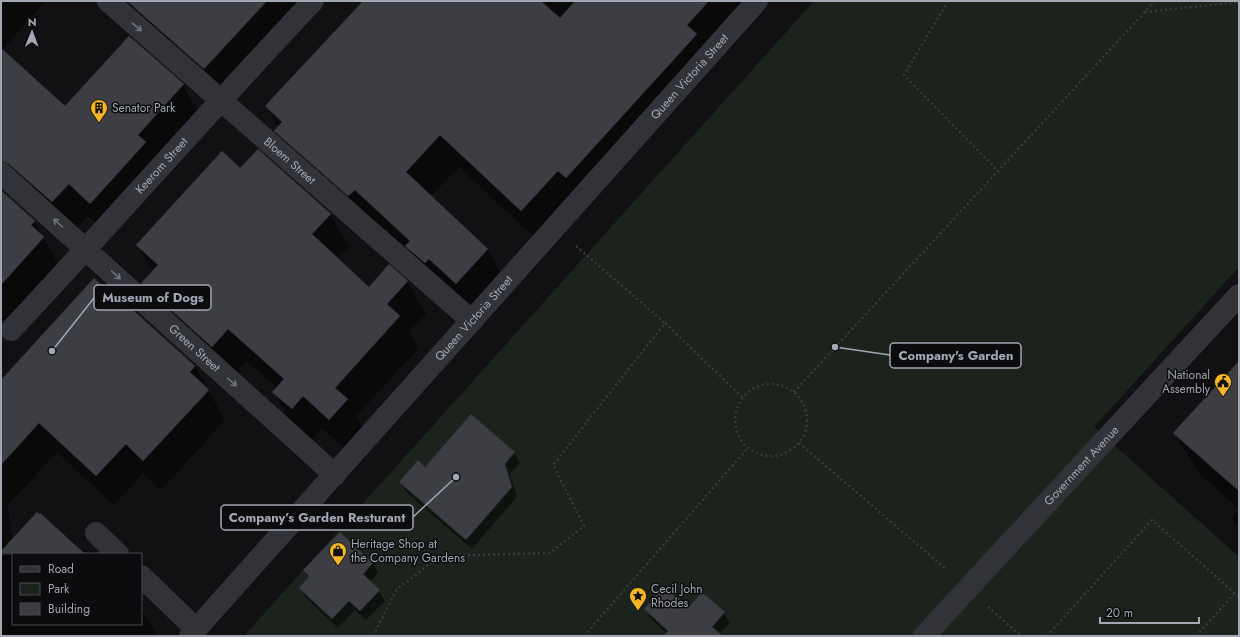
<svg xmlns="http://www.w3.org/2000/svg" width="1240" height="637" font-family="Jost,sans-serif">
  <rect width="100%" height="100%" fill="#111113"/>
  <polygon fill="#1c231d" points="814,1 1239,1 1239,267 1094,427 1239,557 1239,636 244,636"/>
  <g fill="#0007">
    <polygon points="1,1 46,1 2,50 65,107 129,37 183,85 202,118 109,235 88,216 71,234 16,193 10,197 10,199 34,221 62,271 1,339"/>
    <polygon points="101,1 315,1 223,101"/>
    <polygon points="365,1 756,1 708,55 714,66 585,209 540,242 459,167 431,196 488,250 506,282 475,316 294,163 276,131 278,127 267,106"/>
    <polygon points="240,170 330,214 349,246 337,259 369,288 407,282 426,314 409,332 418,349 356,416 365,432 348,451 322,428 311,441 292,424 274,392 277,388 247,361 231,378 161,315 142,283 153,272 137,245"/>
    <polygon points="122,306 195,366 225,420 161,490 143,473 114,505 57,452 8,505 12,540 83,554 13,554 13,624 141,624 141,608 158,636 1,636 1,382"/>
    <polygon points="1239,363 1239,530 1231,517 1239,509 1197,471 1175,433"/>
    <polygon points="471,416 514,453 520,463 510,474 517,497 472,549 406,492 400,482 425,468"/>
    <polygon points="373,563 378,573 370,582 379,591 385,601 366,620 355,610 338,628 306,598 300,588 309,579 304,570"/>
    <polygon points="703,594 724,613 730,623 718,636 666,636 665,632 651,619 645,609 689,609"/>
  </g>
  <g fill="#3d3e43" stroke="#2b2b2f">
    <polygon points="127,1 267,1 204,69"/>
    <polygon points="363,1 541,1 560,18 575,1 709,1 687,25 697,34 566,178 558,171 521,211 440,135 406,172 488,249 456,284 429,259 425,263 405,246 410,241 355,190 348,196 274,131 282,122 265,106"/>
    <polygon points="129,36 184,84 138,135 146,142 90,204 69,184 52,202 9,164 1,161 1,48 65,106"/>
    <polygon points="258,149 331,214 312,234 369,287 389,264 408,281 387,304 400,316 335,388 348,399 329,420 303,396 292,409 272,392 284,379 228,329 212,347 141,283 158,265 136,245 222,151 240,168"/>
    <polygon points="1,190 35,221 31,225 44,237 1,285"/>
    <polygon points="94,278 122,304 124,302 195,366 190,372 209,390 143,461 126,444 96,476 39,423 1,465 1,380"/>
    <polygon points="1239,361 1239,491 1173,433"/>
    <polygon points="471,414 515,452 505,464 512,487 466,540 399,482 418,460 425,467"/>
    <polygon points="37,512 39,514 40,513 85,554 1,554 1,551"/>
    <polygon points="340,532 373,563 363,574 380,590 360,611 349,601 332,619 299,588 309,576 303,570"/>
    <polygon points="665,586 689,607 702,592 725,612 712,627 723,636 663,636 668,631 644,609"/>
  </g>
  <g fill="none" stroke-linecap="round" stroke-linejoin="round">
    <g stroke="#383a3f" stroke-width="2.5" stroke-dasharray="2 3" stroke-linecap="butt">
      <polyline points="948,1 904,75 998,171"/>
      <polyline points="1145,12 1239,2"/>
      <polyline points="576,246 665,323"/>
      <circle cx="771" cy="420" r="36"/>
      <polyline points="794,392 1155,1"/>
      <polyline points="799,443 946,569"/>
      <polyline points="988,607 1021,636"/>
      <polyline points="373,636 397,589 440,556 550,553 584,526 553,465 665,323 743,398"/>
      <polyline points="584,636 748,448"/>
      <polyline points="1047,636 1152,520 1239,597"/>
      <polyline points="1196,636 1235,593"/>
    </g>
    <g stroke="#323338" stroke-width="22">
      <path id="s1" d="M108 1 472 321"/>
      <path id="s2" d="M1 173 335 475"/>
      <path id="s3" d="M11 330C113 221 211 109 313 1"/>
      <polyline points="96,533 118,554"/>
      <polyline points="141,576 196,629"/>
      <path id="s4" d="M190 636 757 1"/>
      <path id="s5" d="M924 636 1239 295"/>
    </g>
  </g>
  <defs><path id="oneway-shaft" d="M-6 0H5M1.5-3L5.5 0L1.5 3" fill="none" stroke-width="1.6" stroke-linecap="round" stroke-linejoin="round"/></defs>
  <g stroke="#70737c">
    <use href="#oneway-shaft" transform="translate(137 27) rotate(41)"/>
    <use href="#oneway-shaft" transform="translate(58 223) rotate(-138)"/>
    <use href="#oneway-shaft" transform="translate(116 275) rotate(42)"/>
    <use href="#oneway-shaft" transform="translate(232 382) rotate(42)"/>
  </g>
  <defs>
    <symbol id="building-pin" viewBox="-11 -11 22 30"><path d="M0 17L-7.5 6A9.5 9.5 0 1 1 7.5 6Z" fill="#f5b527" stroke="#0c0c0e"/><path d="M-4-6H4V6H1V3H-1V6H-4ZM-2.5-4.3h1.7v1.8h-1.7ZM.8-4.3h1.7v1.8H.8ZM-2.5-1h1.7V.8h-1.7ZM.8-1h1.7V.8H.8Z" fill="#111"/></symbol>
    <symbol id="civic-pin" viewBox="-11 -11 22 30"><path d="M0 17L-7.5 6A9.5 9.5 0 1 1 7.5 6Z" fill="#f5b527" stroke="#0c0c0e"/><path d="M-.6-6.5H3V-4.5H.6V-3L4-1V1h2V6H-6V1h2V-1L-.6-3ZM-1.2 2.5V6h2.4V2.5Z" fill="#111"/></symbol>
    <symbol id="shop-pin" viewBox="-11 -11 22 30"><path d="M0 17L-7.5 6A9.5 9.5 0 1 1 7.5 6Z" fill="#f5b527" stroke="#0c0c0e"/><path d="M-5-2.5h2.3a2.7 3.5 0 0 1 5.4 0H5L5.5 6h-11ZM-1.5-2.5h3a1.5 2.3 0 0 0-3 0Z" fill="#111"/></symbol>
    <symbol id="sight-pin" viewBox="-11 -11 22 30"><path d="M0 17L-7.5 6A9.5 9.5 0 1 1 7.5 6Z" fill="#f5b527" stroke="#0c0c0e"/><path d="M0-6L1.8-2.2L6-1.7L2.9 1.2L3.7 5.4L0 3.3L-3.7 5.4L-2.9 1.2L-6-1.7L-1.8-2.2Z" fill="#111"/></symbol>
  </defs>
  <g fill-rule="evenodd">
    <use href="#building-pin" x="89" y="98" width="20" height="27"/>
    <use href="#civic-pin" x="1213" y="372" width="20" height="27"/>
    <use href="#shop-pin" x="328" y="541" width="20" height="27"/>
    <use href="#sight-pin" x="628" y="586" width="20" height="27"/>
  </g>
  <g text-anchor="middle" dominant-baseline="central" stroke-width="3" stroke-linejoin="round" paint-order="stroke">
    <g font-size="12" fill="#a2a7b4" stroke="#0c0c0e">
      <text stroke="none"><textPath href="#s4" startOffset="750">Queen Victoria Street</textPath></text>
      <text stroke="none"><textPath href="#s1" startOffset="242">Bloem Street</textPath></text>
      <text stroke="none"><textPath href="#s3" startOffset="223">Keerom Street</textPath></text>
      <text stroke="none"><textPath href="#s4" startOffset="426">Queen Victoria Street</textPath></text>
      <text stroke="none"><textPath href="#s2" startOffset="261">Green Street</textPath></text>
      <text stroke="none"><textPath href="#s5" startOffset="232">Government Avenue</textPath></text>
    </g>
    <g font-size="12" fill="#a2a7b4" stroke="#0c0c0e" text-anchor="start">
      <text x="112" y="108">Senator Park</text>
      <text x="1210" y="375" text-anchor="end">National<tspan x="1210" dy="14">Assembly</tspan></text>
      <text x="351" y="544">Heritage Shop at<tspan x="351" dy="14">the Company Gardens</tspan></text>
      <text x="651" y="589">Cecil John<tspan x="651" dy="14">Rhodes</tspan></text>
    </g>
  </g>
  <path fill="none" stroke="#a2a7b4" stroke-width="1.5" d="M52 351L94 298M835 347L890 355M456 477L413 517"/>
  <g fill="#a2a7b4" stroke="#0c0c0e" stroke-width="1.5">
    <circle cx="52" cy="351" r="4"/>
    <circle cx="835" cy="347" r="4"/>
    <circle cx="456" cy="477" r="4"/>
  </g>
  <g fill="#0c0c0e" stroke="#a2a7b4" stroke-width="1.5">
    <rect x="94" y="285" width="117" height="25" rx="4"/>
    <rect x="890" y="343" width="131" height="25" rx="4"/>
    <rect x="221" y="505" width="192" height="25" rx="4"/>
  </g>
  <g font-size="13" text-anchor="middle" font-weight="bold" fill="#a2a7b4">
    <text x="153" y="302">Museum of Dogs</text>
    <text x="956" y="360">Company's Garden</text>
    <text x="317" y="522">Company’s Garden Resturant</text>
  </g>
  <rect width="1240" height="637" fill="none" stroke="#a2a7b4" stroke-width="4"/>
  <rect x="12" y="553" width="130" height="72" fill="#0c0c0e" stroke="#484a50"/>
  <rect x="20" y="566" width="20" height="6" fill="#323338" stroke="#484a50"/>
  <text x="48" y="573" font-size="12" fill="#a2a7b4">Road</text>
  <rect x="20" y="583" width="20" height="12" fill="#1c231d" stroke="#484a50"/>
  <text x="48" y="593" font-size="12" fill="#a2a7b4">Park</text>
  <rect x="20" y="603" width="20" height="12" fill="#3d3e43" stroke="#484a50"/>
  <text x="48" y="613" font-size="12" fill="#a2a7b4">Building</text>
  <g transform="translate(32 32) rotate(1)" stroke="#0c0c0e" stroke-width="3" paint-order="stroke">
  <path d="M0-3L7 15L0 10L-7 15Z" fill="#a2a7b4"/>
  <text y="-6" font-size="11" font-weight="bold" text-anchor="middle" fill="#a2a7b4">N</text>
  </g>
  <path d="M1100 617v6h99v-6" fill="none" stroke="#a2a7b4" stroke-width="2"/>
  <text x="1106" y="617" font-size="12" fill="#a2a7b4" stroke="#0c0c0e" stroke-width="3" paint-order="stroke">20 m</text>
</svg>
